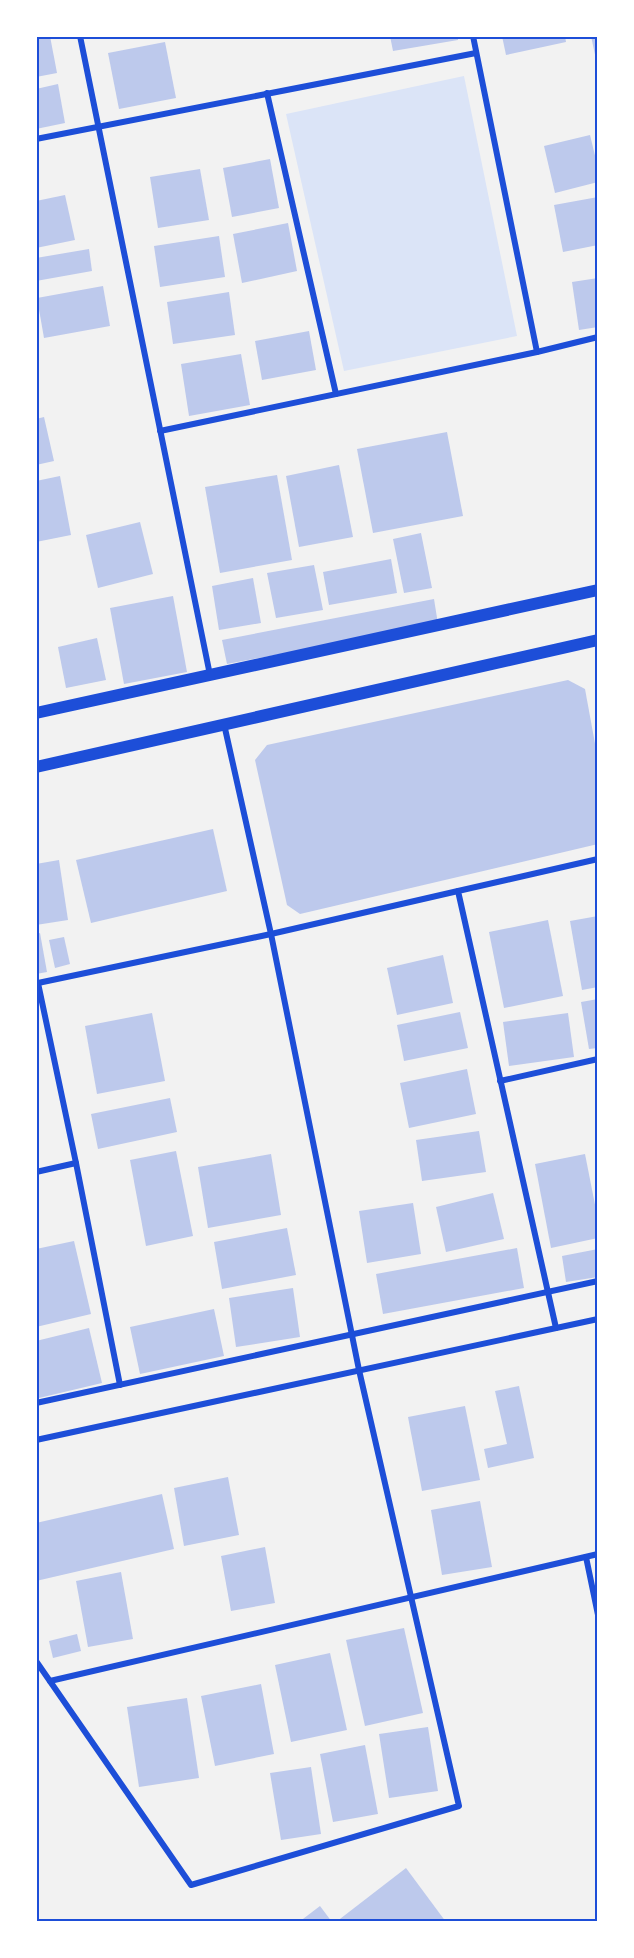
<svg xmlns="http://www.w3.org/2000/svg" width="634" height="1958" font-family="'Open Sans',sans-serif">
  <rect width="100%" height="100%" fill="#f2f2f2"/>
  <polygon fill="#dbe4f7" points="464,76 517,336 344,371 286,114"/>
  <g fill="#bdc9ec">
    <polygon points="36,36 50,36 57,73 36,77"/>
    <polygon points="390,36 458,36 458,40 393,51"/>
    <polygon points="502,36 565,36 566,42 506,55"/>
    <polygon points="591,36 598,36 598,64 597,64"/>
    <polygon points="165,42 176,98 119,109 108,53"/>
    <polygon points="58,84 65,123 36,129 36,89"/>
    <polygon points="590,135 598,168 598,182 555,193 544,146"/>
    <polygon points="270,159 279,208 232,217 223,168"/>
    <polygon points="200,169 209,220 158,228 150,177"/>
    <polygon points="65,195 75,240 36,248 36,201"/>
    <polygon points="598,197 598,245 563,252 554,205"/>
    <polygon points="288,223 297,271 242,283 233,234"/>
    <polygon points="219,236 225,277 160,287 154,246"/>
    <polygon points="89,249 92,271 36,281 36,258"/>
    <polygon points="598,278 598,327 579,330 572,282"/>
    <polygon points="103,286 110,326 44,338 37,298"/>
    <polygon points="229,292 235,335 173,344 167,302"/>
    <polygon points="309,331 316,370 262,380 255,341"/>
    <polygon points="241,354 250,405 189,416 181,364"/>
    <polygon points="44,417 54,461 36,465 36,419"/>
    <polygon points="447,432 463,516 373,533 357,449"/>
    <polygon points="339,465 353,537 299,547 286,476"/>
    <polygon points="277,475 292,560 220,573 205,487"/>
    <polygon points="60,476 71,535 36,542 36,481"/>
    <polygon points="140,522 153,574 98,588 86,535"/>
    <polygon points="421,533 432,588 404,593 393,539"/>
    <polygon points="391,559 397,593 329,605 323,572"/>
    <polygon points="314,565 323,610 276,618 267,573"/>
    <polygon points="253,578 261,623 219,630 212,586"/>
    <polygon points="173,596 187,672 124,684 110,608"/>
    <polygon points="434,599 438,624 227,664 222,640"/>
    <polygon points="97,638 106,680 66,688 58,647"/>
    <polygon points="568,680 585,689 598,760 598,844 300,914 287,905 255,760 267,745"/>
    <polygon points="213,829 227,891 91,923 76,860"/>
    <polygon points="59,860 68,920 36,925 36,864"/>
    <polygon points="598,916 598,987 582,990 570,921"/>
    <polygon points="548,920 563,996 504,1008 489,932"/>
    <polygon points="40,933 47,972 36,974 36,934"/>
    <polygon points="64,937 70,964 55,968 49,940"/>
    <polygon points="443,955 453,1003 397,1015 387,968"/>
    <polygon points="598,999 598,1048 589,1049 581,1002"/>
    <polygon points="460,1012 468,1048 404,1061 397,1025"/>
    <polygon points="152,1013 165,1081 97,1094 85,1026"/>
    <polygon points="568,1013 574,1057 509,1066 503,1022"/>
    <polygon points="467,1069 476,1114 409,1128 400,1083"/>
    <polygon points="170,1098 177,1132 98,1149 91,1114"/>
    <polygon points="479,1131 486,1172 422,1181 416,1140"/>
    <polygon points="176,1151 193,1236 146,1246 130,1160"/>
    <polygon points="271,1154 281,1215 208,1228 198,1167"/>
    <polygon points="585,1154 598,1220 598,1238 551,1248 535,1164"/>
    <polygon points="493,1193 504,1239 446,1252 436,1207"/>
    <polygon points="413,1203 421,1254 367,1263 359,1211"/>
    <polygon points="287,1228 296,1275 222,1289 214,1242"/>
    <polygon points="74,1241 91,1314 36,1327 36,1249"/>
    <polygon points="517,1248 524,1288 383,1314 376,1274"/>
    <polygon points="598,1249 598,1277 566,1282 562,1256"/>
    <polygon points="293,1288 300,1337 236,1347 229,1298"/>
    <polygon points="214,1309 224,1356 140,1374 130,1327"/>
    <polygon points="89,1328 102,1383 39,1398 36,1385 36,1341"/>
    <polygon points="519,1386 534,1458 488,1468 484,1449 507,1444 495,1391"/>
    <polygon points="465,1406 480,1480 422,1491 408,1417"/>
    <polygon points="228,1477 239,1535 184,1546 174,1488"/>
    <polygon points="162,1494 174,1549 36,1581 36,1523"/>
    <polygon points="480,1501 492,1567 442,1575 431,1510"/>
    <polygon points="265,1547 275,1603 231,1611 221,1556"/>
    <polygon points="121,1572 133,1639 88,1647 76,1581"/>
    <polygon points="404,1628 423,1713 365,1726 346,1640"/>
    <polygon points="77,1634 81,1651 53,1658 49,1641"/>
    <polygon points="330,1653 347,1730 291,1742 275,1665"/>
    <polygon points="261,1684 274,1754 215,1766 201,1696"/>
    <polygon points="187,1698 199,1778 139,1787 127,1707"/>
    <polygon points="428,1727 438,1791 389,1798 379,1734"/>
    <polygon points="365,1745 378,1814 333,1822 320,1754"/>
    <polygon points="311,1767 321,1834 281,1840 270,1773"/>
    <polygon points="406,1868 446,1922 336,1922"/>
    <polygon points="320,1906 332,1922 299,1922"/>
  </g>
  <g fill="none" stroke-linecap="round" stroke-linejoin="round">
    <g stroke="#1d4ed8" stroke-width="6">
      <polyline points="80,36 210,675"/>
      <polyline points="473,36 537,352"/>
      <polyline points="267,93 336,394"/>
      <polyline points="36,139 476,53"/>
      <polyline points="160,431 537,352 598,337"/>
      <polyline points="37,983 38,983 76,1163"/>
      <polyline points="38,983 271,934 458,891"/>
      <polyline points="500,1081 598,1059"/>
      <polyline points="36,1172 76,1163 120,1385"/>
      <polyline points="556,1328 458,891 598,859"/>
      <polyline points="36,1403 598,1281"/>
      <polyline points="36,1440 598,1319"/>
      <polyline points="586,1557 598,1615"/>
      <polyline points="36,1661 191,1885 459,1806 359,1370 271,934 224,724"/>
      <polyline points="50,1681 598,1554"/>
    </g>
    <g stroke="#1d4ed8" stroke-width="12">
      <polyline points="36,713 598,590"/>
      <polyline points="36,767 598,640"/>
    </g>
  </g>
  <rect width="634" height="1958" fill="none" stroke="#ffffff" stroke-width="75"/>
  <rect x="38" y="38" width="558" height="1882" fill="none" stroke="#1d4ed8" stroke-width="2"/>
</svg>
